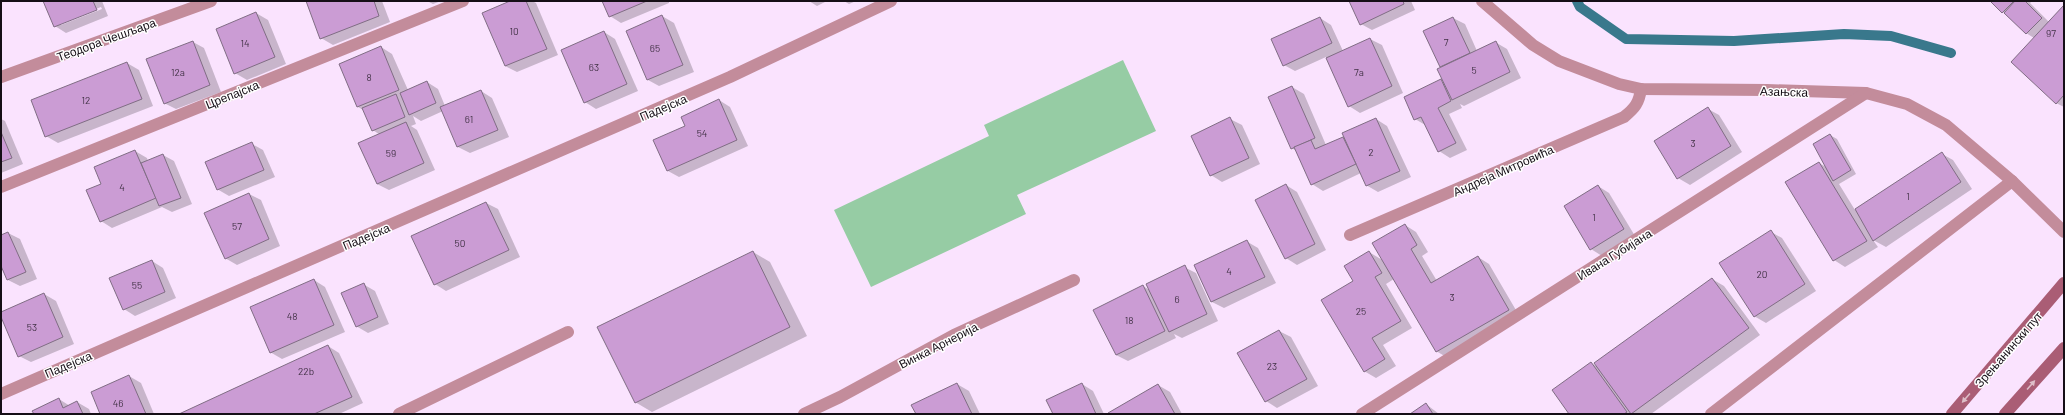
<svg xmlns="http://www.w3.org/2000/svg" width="2065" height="415" font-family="Barlow,sans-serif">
  <rect width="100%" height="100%" fill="#fae3fe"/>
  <polygon fill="#96cca4" points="1123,60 1156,131 1017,195 1026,214 871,287 834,210 989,136 984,125"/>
  <g fill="#0003" fill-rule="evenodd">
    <path d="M44 1H102L108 16 66 33 55 26ZM101 7 102 9 61 25V23Z"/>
    <polygon points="307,1 382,1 390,22 333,45 321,38"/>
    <polygon points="427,1 441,1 433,4"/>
    <polygon points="513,1 532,1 536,3 558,55 517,72 505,66"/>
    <polygon points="603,1 669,1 669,3 621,23 610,16"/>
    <polygon points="809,1 827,1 817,6"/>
    <polygon points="844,1 856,1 849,4"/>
    <polygon points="1350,1 1411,1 1415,10 1372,30 1361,24"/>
    <polygon points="1991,1 2032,1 2030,3 2049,22 2064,6 2064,107 2056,103 2034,38 2026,33"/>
    <polygon points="256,13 268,20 286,64 247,80 235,73"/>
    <polygon points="662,16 674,23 694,72 659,86 648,80 627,31"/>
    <polygon points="1320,18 1331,25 1343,51 1370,39 1382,45 1403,93 1360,113 1349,106 1326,57 1295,71 1284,65"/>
    <polygon points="1453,18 1465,24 1477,51 1495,42 1507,49 1521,78 1464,106 1460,104 1462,108 1449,114 1467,150 1450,158 1439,151 1427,126 1415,119 1440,81 1445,83 1441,68 1424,31"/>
    <polygon points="604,32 615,39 638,91 596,109 585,102"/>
    <polygon points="193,42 204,48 221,92 176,109 164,103"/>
    <polygon points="381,47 392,54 408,90 427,82 438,89 445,106 481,91 492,98 509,137 470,153 458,147 443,111 421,121 413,116 416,124 411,126 417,130 435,170 389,190 377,184 380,135 373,130 365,111 358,107"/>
    <polygon points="127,63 139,70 153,106 58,143 46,136"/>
    <polygon points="1292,87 1304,94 1326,145 1343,138 1346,140 1376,119 1387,126 1411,177 1378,192 1366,185 1361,173 1323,191 1312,184 1296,151 1292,148"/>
    <polygon points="719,100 730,107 748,146 679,177 668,171"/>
    <polygon points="1708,109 1719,115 1742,152 1690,185 1678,178"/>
    <polygon points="1,119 5,121 23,164 1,173"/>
    <polygon points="1230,119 1242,125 1260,164 1222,182 1211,175"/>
    <polygon points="1830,135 1837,139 1856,174 1839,184 1855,210 1942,154 1953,160 1972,189 1886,247 1873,240 1878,247 1845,267 1834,260 1819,163 1826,167"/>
    <polygon points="252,144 263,150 275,177 229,196 217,189"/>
    <polygon points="135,151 147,158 148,161 163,155 174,161 192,204 172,212 162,207 112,228 101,221 102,184"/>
    <polygon points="1286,185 1297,192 1326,250 1297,265 1286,258"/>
    <polygon points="1598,186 1609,193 1635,236 1602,256 1591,249"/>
    <polygon points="249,194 261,200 280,246 237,265 225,258"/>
    <polygon points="486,203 498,209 520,257 446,291 435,284"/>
    <polygon points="1405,225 1416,232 1428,252 1422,256 1437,281 1478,257 1489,264 1520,317 1448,358 1436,351 1394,279 1386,284 1412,328 1383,345 1396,366 1376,378 1364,371 1354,282 1369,252 1384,261"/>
    <polygon points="1771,232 1782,238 1816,291 1766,323 1754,316"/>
    <polygon points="8,233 20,239 37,279 20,286 8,280 1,264 1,236"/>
    <polygon points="1246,241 1258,248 1276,283 1224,308 1212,302 1195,266"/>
    <polygon points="753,252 770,262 807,336 652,412 635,402"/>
    <polygon points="152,261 163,268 176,298 135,316 124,309"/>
    <polygon points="1184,267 1196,273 1218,321 1182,338 1174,334 1176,338 1128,361 1116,355 1143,286 1151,291"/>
    <polygon points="1712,279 1724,286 1760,335 1651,414 1571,414 1591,363 1599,368"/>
    <polygon points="314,280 325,287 345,332 282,359 270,352"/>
    <polygon points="363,284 375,291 389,324 368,333 356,326"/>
    <polygon points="44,294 56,301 74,344 31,362 19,356 1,313"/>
    <polygon points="1279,331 1291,337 1318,386 1277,408 1266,401 1239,353"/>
    <polygon points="328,346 339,353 363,403 339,414 181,414"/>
    <polygon points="129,376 141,383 154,414 102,414"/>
    <polygon points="957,384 969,391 980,414 917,414"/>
    <polygon points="1082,384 1093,391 1104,414 1054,414"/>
    <polygon points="1158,385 1170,392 1182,414 1110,414"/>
    <polygon points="59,399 70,406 77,402 89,409 91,414 35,414"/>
    <polygon points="1426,404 1439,414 1411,414"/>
  </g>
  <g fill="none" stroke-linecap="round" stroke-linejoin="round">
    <polyline stroke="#39788c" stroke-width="10" points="1577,1 1580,7 1626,39 1734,41 1844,34 1891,36 1951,53"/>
  </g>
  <g fill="#cb9cd4" stroke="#806d84">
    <polygon points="43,1 93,1 97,10 54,27"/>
    <polygon points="306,1 374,1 379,16 320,39"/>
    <polygon points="510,1 526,1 547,49 505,66 482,13"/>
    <polygon points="602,1 647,1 609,17"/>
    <polygon points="1349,1 1403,1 1404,4 1360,25"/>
    <polygon points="1990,1 2014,1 2002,13"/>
    <polygon points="2015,1 2025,1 2042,18 2026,34 2004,13"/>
    <polygon points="2064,5 2064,95 2056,104 2011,62"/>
    <polygon points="256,12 275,57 234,74 216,29"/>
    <polygon points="662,15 683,65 647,80 626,31"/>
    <polygon points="1320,17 1332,43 1283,66 1271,39"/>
    <polygon points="1453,17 1470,53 1440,67 1423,31"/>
    <polygon points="604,31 627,84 584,103 561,50"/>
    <polygon points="1370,38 1392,86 1348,107 1326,58"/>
    <polygon points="193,41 210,85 164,104 146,59"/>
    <polygon points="1496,41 1510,72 1452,100 1437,69"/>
    <polygon points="381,46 399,90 357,107 339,64"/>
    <polygon points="127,62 142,99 45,137 31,100"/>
    <polygon points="1441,79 1451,101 1438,108 1456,143 1438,152 1421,117 1414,120 1404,97"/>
    <polygon points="427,81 436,103 409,115 400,93"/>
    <polygon points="1292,86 1315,138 1291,149 1268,97"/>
    <polygon points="481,90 498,130 457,147 440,107"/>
    <polygon points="396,94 405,117 372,131 362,108"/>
    <polygon points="719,99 737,140 667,171 653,140 685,126 681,117"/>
    <polygon points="1708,107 1731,146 1677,179 1654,141"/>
    <polygon points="1230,117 1249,158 1210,176 1191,136"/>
    <polygon points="1376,118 1400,171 1366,186 1342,133"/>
    <polygon points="406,122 424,163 377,184 358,143"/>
    <polygon points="1,132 12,158 1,162"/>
    <polygon points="1830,134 1851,170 1833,181 1813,144"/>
    <polygon points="1343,137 1356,164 1311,185 1294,147 1311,140 1315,149"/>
    <polygon points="252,142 264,170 217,190 205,162"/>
    <polygon points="135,150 156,198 100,222 86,190 101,184 94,167"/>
    <polygon points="1942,152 1961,182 1873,241 1855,209"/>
    <polygon points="163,154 181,198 159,206 141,163"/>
    <polygon points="1819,162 1867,241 1833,261 1785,182"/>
    <polygon points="1286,184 1315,244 1285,259 1255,200"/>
    <polygon points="1598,185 1624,229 1590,250 1564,206"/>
    <polygon points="249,193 269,239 225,259 204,213"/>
    <polygon points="486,202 509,250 434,285 411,236"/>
    <polygon points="1405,224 1417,245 1411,249 1431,283 1478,256 1509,310 1436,352 1372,243"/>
    <polygon points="1771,230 1805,284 1754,317 1719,263"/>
    <polygon points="8,232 26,272 7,280 1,266 1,235"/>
    <polygon points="1247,240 1265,277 1211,302 1194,265"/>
    <polygon points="753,251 790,327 635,403 597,327"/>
    <polygon points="1369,251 1382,273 1375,277 1401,321 1372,338 1385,359 1364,372 1321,300 1353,281 1344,266"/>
    <polygon points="152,260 165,292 123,310 109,278"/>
    <polygon points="1185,265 1207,314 1169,332 1146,284"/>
    <polygon points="1712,278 1749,328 1631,414 1594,363"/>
    <polygon points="314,279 334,325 270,353 250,307"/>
    <polygon points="364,283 378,317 356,327 341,293"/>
    <polygon points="1143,285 1165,331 1116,355 1093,310"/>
    <polygon points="44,293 63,337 18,357 1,317 1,312"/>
    <polygon points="1279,330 1307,379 1265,402 1237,353"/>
    <polygon points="328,345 352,397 314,414 179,414"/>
    <polygon points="1591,362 1627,412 1624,414 1569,414 1552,390"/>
    <polygon points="129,375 146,414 100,414 91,392"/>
    <polygon points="957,383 972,414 916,414 911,405"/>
    <polygon points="1082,383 1096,414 1053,414 1046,400"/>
    <polygon points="1158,384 1175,414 1109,414 1108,413"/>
    <polygon points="59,398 63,408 77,401 83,414 34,414 32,411"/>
    <polygon points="1426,403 1433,414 1410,414"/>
  </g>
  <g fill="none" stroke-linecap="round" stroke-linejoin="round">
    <g stroke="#c38c9b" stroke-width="12">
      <polyline points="399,414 568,332"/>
      <polyline points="1711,414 2012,181"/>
    </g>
    <g stroke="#c38c9b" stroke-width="12">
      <polyline points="1482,1 1533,45 1559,61 1619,84 1641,89 1767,90 1866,93 1907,104 1946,125 2012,181 2064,232"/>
      <polyline points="1,77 211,1"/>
      <polyline points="1,187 463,1"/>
      <path d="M1350 235 1624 117C1635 108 1639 103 1641 89"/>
      <polyline points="1,394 730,77 891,1"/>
      <polyline points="804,414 840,397 954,335 1074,280"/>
      <polyline points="1362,414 1866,93"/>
    </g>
    <g stroke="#aa5d75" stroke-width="12">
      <polyline points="1952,414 2064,283"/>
      <polyline points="2005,414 2064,348"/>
    </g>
  </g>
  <defs><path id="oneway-solid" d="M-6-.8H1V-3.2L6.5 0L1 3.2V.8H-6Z"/></defs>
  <g fill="#ddbec8">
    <use href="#oneway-solid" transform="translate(2031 385) rotate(-49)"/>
    <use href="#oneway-solid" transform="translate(1966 398) rotate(131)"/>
  </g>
  <g text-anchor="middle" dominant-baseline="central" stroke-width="3" stroke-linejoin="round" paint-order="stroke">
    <g font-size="10" fill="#423246">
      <text x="514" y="31">10</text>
      <text x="2051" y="33">97</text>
      <text x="1446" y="42">7</text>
      <text x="245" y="43">14</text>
      <text x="655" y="48">65</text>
      <text x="594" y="67">63</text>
      <text x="1474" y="70">5</text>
      <text x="178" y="72">12a</text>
      <text x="1359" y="72">7a</text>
      <text x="369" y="77">8</text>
      <text x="86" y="100">12</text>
      <text x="469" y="119">61</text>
      <text x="702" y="133">54</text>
      <text x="1693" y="143">3</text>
      <text x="1371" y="152">2</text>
      <text x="391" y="153">59</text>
      <text x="122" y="187">4</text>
      <text x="1908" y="196">1</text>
      <text x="1594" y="217">1</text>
      <text x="237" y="226">57</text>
      <text x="460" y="243">50</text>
      <text x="1229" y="271">4</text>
      <text x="1762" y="274">20</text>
      <text x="137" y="285">55</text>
      <text x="1452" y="297">3</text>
      <text x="1177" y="299">6</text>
      <text x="1361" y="311">25</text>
      <text x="292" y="316">48</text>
      <text x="1129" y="320">18</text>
      <text x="32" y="327">53</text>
      <text x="1272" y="366">23</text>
      <text x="306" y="371">22b</text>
      <text x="118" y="403">46</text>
    </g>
    <g font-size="12" fill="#150e16" stroke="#fff">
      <text transform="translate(106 39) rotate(-20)">Теодора Чешљара</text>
      <text transform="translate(1784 91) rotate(2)">Азањска</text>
      <text transform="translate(232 94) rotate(-22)">Црепајска</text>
      <text transform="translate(663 107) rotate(-23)">Падејска</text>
      <text transform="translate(1503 170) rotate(-24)">Андреја Митровића</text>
      <text transform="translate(366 236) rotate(-23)">Падејска</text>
      <text transform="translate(1614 254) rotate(-32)">Ивана Губијана</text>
      <text transform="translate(938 345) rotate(-27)">Винка Арнерија</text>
      <text transform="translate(2008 349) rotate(-49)">Зрењанински пут</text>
      <text transform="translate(68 364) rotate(-23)">Падејска</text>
    </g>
  </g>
  <rect width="2065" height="415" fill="none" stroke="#150e16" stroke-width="4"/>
</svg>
